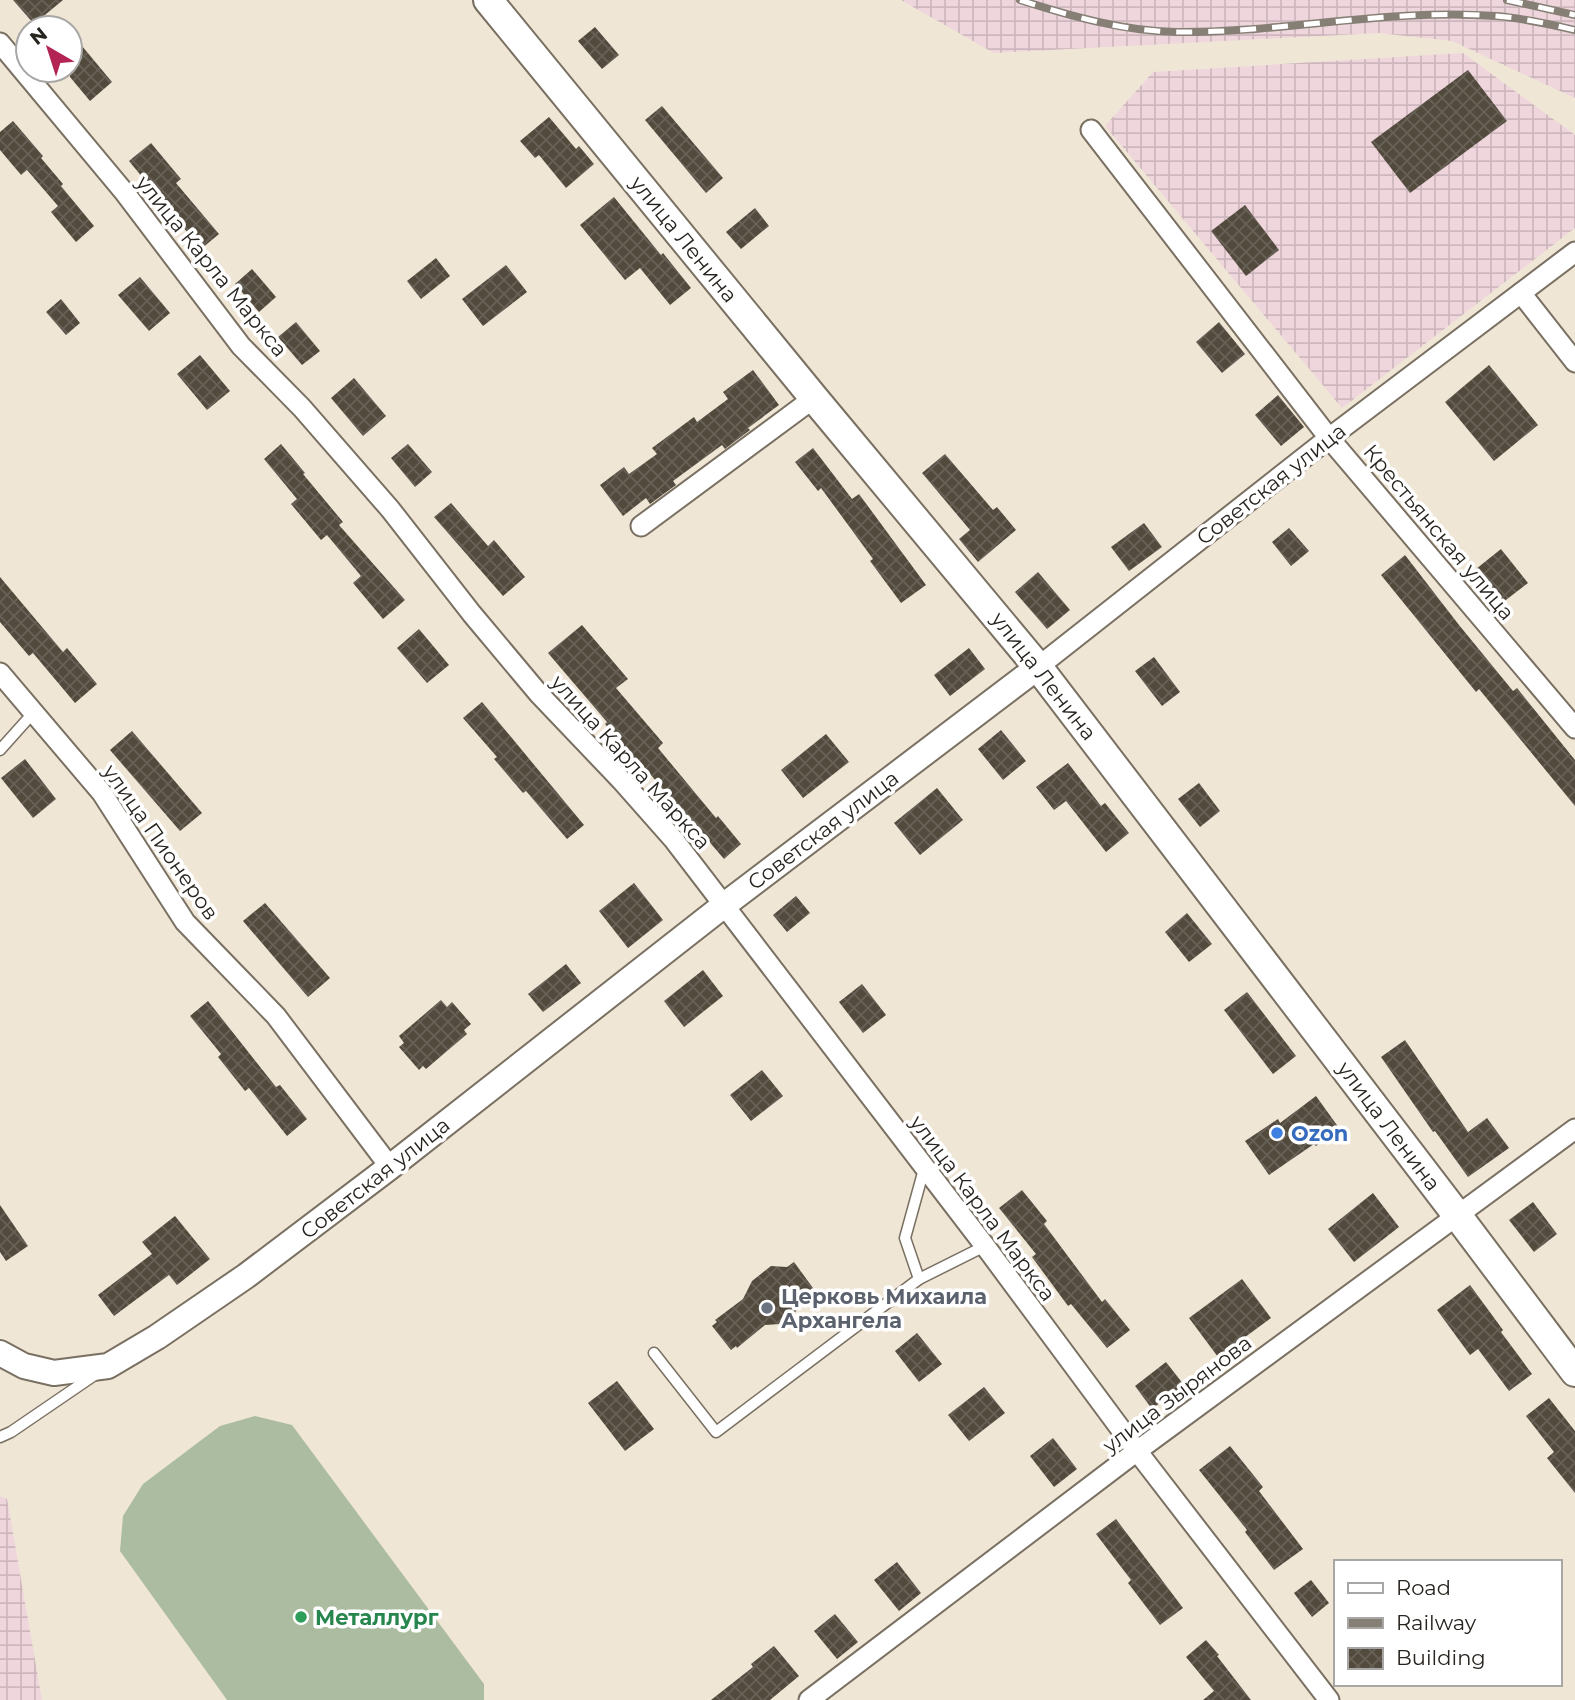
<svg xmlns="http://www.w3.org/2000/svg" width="1575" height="1700" font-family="Montserrat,sans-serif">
  <defs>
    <pattern id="industrial-grid" width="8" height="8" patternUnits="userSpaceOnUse" patternTransform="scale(1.75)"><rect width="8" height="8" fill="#efd6dd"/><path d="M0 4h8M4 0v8" fill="none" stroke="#cdb7bd"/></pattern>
    <pattern id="building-cross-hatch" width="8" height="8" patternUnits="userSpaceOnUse" patternTransform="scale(1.75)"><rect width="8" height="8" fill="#534a3e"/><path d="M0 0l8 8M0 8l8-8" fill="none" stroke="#686157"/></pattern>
  </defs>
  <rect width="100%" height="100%" fill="#f0e6d6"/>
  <g fill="url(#industrial-grid)">
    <polygon points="901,0 1575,0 1575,98 1452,41 1378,33 994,53"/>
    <polygon points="1463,53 1575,135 1575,228 1342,408 1105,126 1153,72"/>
    <polygon points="0,1496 7,1499 42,1700 0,1700"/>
  </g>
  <polygon fill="#acbca0" points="255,1416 292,1425 484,1684 484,1700 227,1700 120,1551 123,1516 143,1484 220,1426"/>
  <g fill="url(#building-cross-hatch)">
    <polygon points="13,0 63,0 34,24"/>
    <polygon points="595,27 619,55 602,69 578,41"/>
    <polygon points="82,46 112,82 90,101 70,77 70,56"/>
    <polygon points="1468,70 1507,121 1410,193 1371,142"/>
    <polygon points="662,106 723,178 706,193 645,120"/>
    <polygon points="549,117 576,149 579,146 594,164 566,188 539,155 535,158 520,141"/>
    <polygon points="13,121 43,156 41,158 63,184 61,186 94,226 76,242 51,212 58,206 27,170 21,175 0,150 0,132"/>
    <polygon points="151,143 181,179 176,183 219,234 201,249 129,161"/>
    <polygon points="614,197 661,255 663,253 691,288 670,305 640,268 625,280 580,225"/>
    <polygon points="1245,205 1279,250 1246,276 1211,231"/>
    <polygon points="755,208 769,226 741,249 726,232"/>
    <polygon points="436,258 450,276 421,299 407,281"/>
    <polygon points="506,265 527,292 483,326 462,299"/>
    <polygon points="252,269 276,297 259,312 235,284"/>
    <polygon points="140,277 170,313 149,331 118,295"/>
    <polygon points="61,299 80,323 66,335 46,312"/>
    <polygon points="296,322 320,351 302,365 278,337"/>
    <polygon points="1219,322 1245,354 1222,373 1196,342"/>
    <polygon points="200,355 230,391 207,410 177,374"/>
    <polygon points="1489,365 1538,425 1494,461 1445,402"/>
    <polygon points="753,370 779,405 748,428 750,430 725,449 722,445 673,481 676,485 650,504 646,498 623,516 600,485 624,467 629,474 657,454 652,448 694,417 697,422 728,399 723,392"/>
    <polygon points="354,378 386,416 363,436 331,398"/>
    <polygon points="1278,395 1304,427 1281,446 1255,415"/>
    <polygon points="281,444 305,473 303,474 343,522 339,525 405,600 383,619 353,583 361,576 327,535 321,540 291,504 297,499 264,459"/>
    <polygon points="408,444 432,472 415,487 391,458"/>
    <polygon points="813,448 852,499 859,494 926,585 901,603 870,561 873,559 821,488 818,491 795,462"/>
    <polygon points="945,454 993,510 997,507 1016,530 978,562 959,539 970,530 922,473"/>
    <polygon points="451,503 488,546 494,540 525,577 503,596 434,517"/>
    <polygon points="1144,523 1162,547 1129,571 1111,547"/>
    <polygon points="1289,528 1309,551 1291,566 1272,542"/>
    <polygon points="1501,549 1528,583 1502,603 1476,569"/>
    <polygon points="1405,555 1459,625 1513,691 1517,688 1575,760 1575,806 1479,689 1476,692 1381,575"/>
    <polygon points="1038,572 1070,610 1047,629 1015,592"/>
    <polygon points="0,577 63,652 67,648 97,684 75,703 33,653 29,656 0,622"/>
    <polygon points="582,625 628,679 616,688 663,743 658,748 716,818 718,816 741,844 724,859 683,811 682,812 640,762 638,764 605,724 607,722 548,653"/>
    <polygon points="419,629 449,665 427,683 397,648"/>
    <polygon points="969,648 985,669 950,696 934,675"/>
    <polygon points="1154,657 1180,692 1162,706 1135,671"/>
    <polygon points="482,702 584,825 567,839 526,791 523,793 494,759 497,757 463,718"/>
    <polygon points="1001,730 1026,761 1003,780 978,749"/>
    <polygon points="132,731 202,813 180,831 110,750"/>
    <polygon points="826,734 849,762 803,798 781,770"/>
    <polygon points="25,759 56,799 33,818 1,778"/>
    <polygon points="1068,763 1101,806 1105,803 1129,833 1106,852 1066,801 1054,810 1036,787"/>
    <polygon points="1199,783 1220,811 1200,827 1178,799"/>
    <polygon points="937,788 963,820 920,855 894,823"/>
    <polygon points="634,883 663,920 628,948 599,911"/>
    <polygon points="796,896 810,913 787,932 773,915"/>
    <polygon points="265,903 330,978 308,997 243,921"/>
    <polygon points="1187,913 1212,944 1189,962 1165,932"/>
    <polygon points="566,964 581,983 543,1012 528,994"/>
    <polygon points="703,970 723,996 684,1027 664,1001"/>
    <polygon points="862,984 886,1015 863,1033 839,1002"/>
    <polygon points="1247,992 1296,1056 1273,1074 1224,1010"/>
    <polygon points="441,1000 447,1007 452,1002 471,1024 464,1030 467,1034 426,1069 423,1066 419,1070 399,1047 404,1043 399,1036"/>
    <polygon points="208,1001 276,1087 280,1085 307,1119 287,1136 249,1088 245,1091 218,1057 221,1054 190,1016"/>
    <polygon points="1405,1040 1468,1132 1487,1118 1509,1148 1468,1177 1435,1131 1433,1132 1381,1057"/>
    <polygon points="762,1070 783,1096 751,1121 730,1095"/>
    <polygon points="1316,1096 1339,1128 1316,1146 1314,1144 1269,1175 1245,1141 1278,1119 1280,1123"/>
    <polygon points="1022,1190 1047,1221 1044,1224 1102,1302 1105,1299 1130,1330 1107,1348 1071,1304 1068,1306 1032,1257 1036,1254 999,1208"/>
    <polygon points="1373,1193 1399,1227 1354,1262 1328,1229"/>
    <polygon points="1533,1202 1557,1234 1534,1252 1509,1220"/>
    <polygon points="0,1205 28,1246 6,1261 0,1252"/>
    <polygon points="175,1216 210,1259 177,1285 169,1275 114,1316 98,1295 152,1254 142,1242"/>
    <polygon points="794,1262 813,1288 808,1292 802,1306 781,1324 765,1325 737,1348 736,1346 731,1350 712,1326 717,1322 715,1320 743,1299 752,1281 771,1266 787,1267"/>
    <polygon points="1242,1279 1271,1318 1218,1357 1189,1318"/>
    <polygon points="1470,1285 1503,1330 1501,1332 1532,1374 1509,1391 1478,1349 1470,1355 1437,1310"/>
    <polygon points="917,1333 942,1364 919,1382 895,1351"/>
    <polygon points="1166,1362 1184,1385 1152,1409 1135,1386"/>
    <polygon points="617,1381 654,1429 625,1451 588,1403"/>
    <polygon points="984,1387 1005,1413 969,1441 948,1415"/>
    <polygon points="1549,1398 1575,1431 1575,1493 1547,1458 1554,1452 1526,1416"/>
    <polygon points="1053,1438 1077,1469 1054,1487 1030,1456"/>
    <polygon points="1230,1446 1263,1487 1259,1491 1303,1549 1274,1570 1245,1532 1247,1530 1199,1470"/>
    <polygon points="1116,1519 1183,1608 1160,1625 1128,1583 1131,1580 1096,1534"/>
    <polygon points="897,1562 921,1593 899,1611 874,1580"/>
    <polygon points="1311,1580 1329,1603 1312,1617 1294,1593"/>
    <polygon points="835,1614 858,1642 837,1659 814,1631"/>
    <polygon points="1206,1640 1219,1655 1217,1656 1251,1700 1203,1700 1214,1691 1186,1657"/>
    <polygon points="774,1646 799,1676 770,1700 711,1700 753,1667 751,1664"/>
  </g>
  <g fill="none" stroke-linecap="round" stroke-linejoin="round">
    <defs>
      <g id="service">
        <polyline points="0,750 34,712"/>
        <polyline points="919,1279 905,1238 924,1169"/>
        <polyline points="654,1353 716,1432 919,1279 985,1246"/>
        <polyline points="0,1437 11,1432 96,1374"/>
      </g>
      <g id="minor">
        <polyline points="0,43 125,193 241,346 302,408 390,509 472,614 539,694 621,780 674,840 985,1246 1137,1451 1329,1700"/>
        <polyline points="1091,130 1329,438 1575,728"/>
        <polyline points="1521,293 1575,362"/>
        <polyline points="641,526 814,398"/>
        <polyline points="1038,667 1329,438 1575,252"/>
        <polyline points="0,673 102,793 185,922 276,1016 390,1167"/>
        <polyline points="809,1700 1137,1451 1575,1129"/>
      </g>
      <polyline id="tertiary" points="0,1353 24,1366 54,1373 108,1366 157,1337 246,1276 390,1167 723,906 1038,667"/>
      <polyline id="secondary" points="488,0 814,398 1038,667 1457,1215 1575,1372"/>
    </defs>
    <use href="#service" stroke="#797062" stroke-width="13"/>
    <use href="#minor" stroke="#797062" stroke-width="23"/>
    <use href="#tertiary" stroke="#797062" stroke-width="28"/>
    <use href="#secondary" stroke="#797062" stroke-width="32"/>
    <use href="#service" stroke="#fff" stroke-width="10"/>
    <use href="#minor" stroke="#fff" stroke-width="19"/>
    <use href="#tertiary" stroke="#fff" stroke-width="24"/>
    <use href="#secondary" stroke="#fff" stroke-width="28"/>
    <defs>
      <g id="rail">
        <path d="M1020 0C1070 16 1123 31 1176 32 1283 33 1389 8 1496 16 1523 18 1549 24 1575 30"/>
        <polyline points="1507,0 1575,15"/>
      </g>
    </defs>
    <use href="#rail" stroke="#867f75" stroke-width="8"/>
    <use href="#rail" stroke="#fff" stroke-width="5" stroke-dasharray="16" stroke-linecap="butt"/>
  </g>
  <circle fill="#3f7fe0" stroke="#fff" stroke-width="2.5" cx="1277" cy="1133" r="7"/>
  <circle fill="#6b7280" stroke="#fff" stroke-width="2.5" cx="767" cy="1308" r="7"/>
  <circle fill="#2e9e5b" stroke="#fff" stroke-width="2.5" cx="301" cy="1617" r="7"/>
  <g text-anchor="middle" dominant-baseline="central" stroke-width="7" stroke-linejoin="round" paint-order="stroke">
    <g font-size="21" fill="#27231e" stroke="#fff">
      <text transform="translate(684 239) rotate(51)">улица Ленина</text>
      <text transform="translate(212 266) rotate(51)">улица Карла Маркса</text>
      <text transform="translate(1271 484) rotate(-38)">Советская улица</text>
      <text transform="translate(1439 532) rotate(50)">Крестьянская улица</text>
      <text transform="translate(1044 676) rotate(52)">улица Ленина</text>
      <text transform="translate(631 762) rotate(48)">улица Карла Маркса</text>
      <text transform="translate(823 830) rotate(-37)">Советская улица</text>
      <text transform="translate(161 842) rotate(55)">улица Пионеров</text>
      <text transform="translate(1389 1126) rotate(53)">улица Ленина</text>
      <text transform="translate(375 1178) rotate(-38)">Советская улица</text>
      <text transform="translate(983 1208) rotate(53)">улица Карла Маркса</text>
      <text transform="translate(1177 1394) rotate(-37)">улица Зырянова</text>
    </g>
    <g font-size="21" font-weight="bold" fill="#366cbe" stroke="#fff" text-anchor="start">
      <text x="1291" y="1133">Ozon</text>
    </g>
    <g font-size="21" font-weight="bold" fill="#5b616d" stroke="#fff" text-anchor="start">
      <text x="781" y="1296">Церковь Михаила<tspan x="781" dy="24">Архангела</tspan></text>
    </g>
    <g font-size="21" font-weight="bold" fill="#27864d" stroke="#fff" text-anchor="start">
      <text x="315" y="1617">Металлург</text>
    </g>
  </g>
  <rect x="1334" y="1560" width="228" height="126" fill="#ffffff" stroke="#a9a7a5" stroke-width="2"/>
  <rect x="1348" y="1583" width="35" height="10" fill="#ffffff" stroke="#a9a7a5" stroke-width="2"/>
  <text x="1396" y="1595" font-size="21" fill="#27231e">Road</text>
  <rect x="1348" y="1618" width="35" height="10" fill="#867f75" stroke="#a9a7a5" stroke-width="2"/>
  <text x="1396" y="1630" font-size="21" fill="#27231e">Railway</text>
  <rect x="1348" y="1648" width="35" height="21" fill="url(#building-cross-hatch)" stroke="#a9a7a5" stroke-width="2"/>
  <text x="1396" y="1665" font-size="21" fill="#27231e">Building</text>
  <g transform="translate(49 49) rotate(321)"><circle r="33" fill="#ffffff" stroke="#a9a7a5" stroke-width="2"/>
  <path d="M0-5L12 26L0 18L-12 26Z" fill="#b32353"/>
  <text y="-10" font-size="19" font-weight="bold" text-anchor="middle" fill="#27231e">N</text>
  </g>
</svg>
